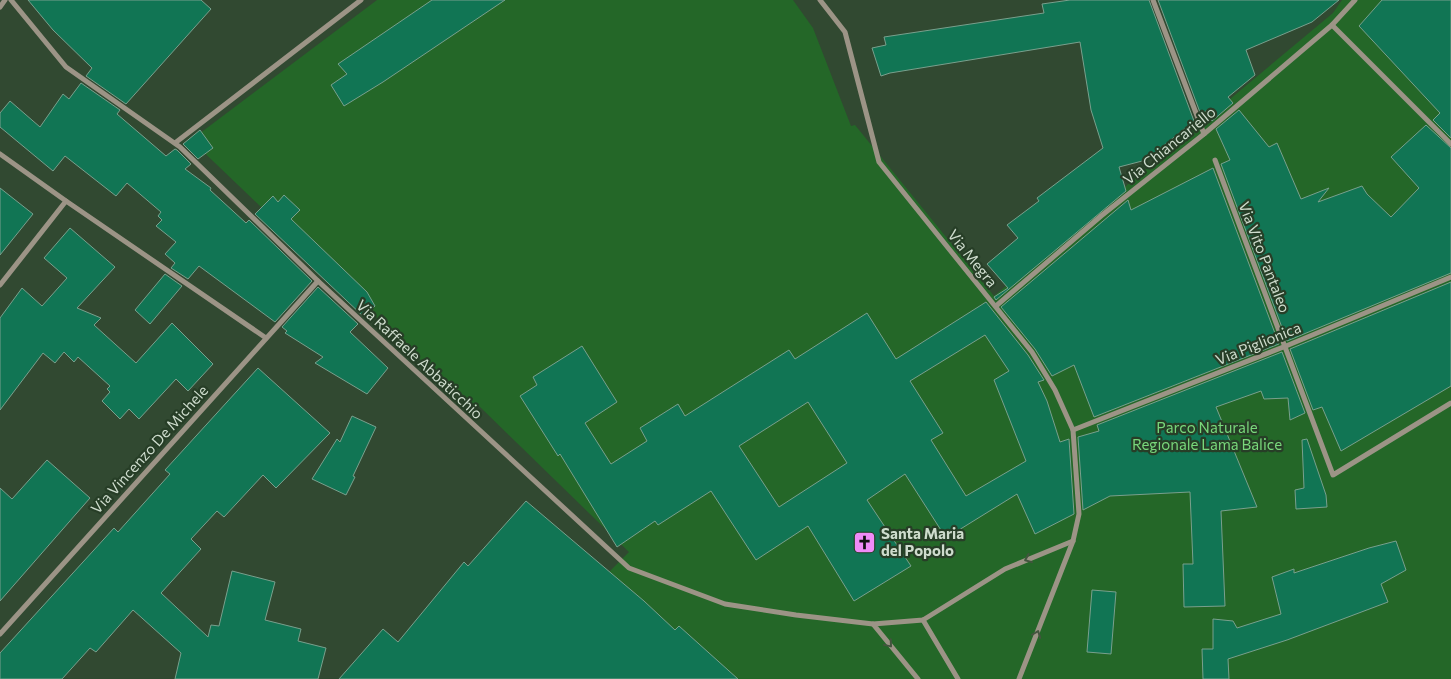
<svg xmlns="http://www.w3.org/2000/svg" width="1451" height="679" font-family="Commissioner,sans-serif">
  <rect width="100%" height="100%" fill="#314931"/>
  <polygon fill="#246728" points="377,0 793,0 813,28 851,126 855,125 994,296 1333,13 1342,0 1451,0 1451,679 502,679 629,552 478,405 471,408 191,140"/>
  <g fill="#117554" stroke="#79a08d" fill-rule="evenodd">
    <polygon points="28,0 201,0 211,9 126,104 86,76 92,68 53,30"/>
    <polygon points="432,0 505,0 383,82 344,106 331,85 347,74 338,64"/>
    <polygon points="1070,0 1149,0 1194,121 1146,160 1119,167 1126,191 996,300 994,297 1008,288 987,264 1018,238 1007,225 1039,201 1037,198 1103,148 1091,110 1080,42 890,73 881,76 872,48 886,45 884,37 1044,13 1042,4"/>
    <polygon points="1158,0 1339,0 1312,22 1246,50 1255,75 1228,97 1233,103 1212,121 1207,110 1201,115"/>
    <polygon points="1382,0 1451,0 1451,138 1433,120 1440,113 1359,26"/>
    <polygon points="81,83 120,110 117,114 166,156 175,149 177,150 191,164 185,169 211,188 210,190 246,223 249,220 312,281 275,322 199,266 188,279 171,268 175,263 165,254 176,242 156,226 162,220 158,216 161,212 127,183 116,196 65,156 53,171 0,127 0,113 10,101 40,127 63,94 69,99"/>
    <polygon points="1239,110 1269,147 1277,143 1301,199 1329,188 1318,202 1362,186 1367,194 1391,217 1419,188 1391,157 1426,125 1451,148 1451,273 1287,341 1221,164 1230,160 1216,129"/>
    <polygon points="200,130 213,148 198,159 183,144"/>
    <polygon points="1213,168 1279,344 1094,417 1074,365 1052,376 1035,349 1001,307 1128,200 1131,210"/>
    <polygon points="0,188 33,214 0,255"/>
    <polygon points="284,195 300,210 291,219 367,292 375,306 364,317 255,214 273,196 278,202"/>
    <polygon points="70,228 115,267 77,308 101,318 94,325 136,363 172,323 213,364 188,391 176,379 139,419 129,409 120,419 102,401 110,392 107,389 110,386 78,357 74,362 64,352 55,363 43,353 0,410 0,318 22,288 42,306 67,278 44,258"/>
    <polygon points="165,274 182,286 150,324 135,310"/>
    <polygon points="1451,282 1451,386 1341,451 1322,407 1313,410 1290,349"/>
    <polygon points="318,287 358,324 350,332 388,368 367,394 315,363 323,357 285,333 287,331 282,327"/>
    <path d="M986 302 1028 355 1044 380 1038 382 1047 401 1060 442 1069 439 1074 514 1035 534 1017 494 946 538 905 474 867 500 911 566 854 601 808 526 756 560 711 491 658 525 655 521 617 547 560 454 558 456 520 396 537 385 533 377 582 346 617 402 585 423 611 464 647 441 640 428 678 404 685 416 789 350 795 359 867 313 896 359ZM985 335 1009 371 994 380 1026 461 966 496 931 440 943 433 910 381ZM808 402 847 463 779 507 739 446Z"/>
    <polygon points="1282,352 1305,413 1290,420 1288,398 1264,399 1261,391 1216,407 1257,507 1221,511 1225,606 1184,607 1183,564 1193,564 1190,492 1110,496 1083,510 1078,437 1099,431 1097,425"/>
    <polygon points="258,368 330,433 276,488 263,475 224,517 217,511 191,539 201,549 161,593 208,637 211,625 219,626 232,571 275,582 265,620 301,629 298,641 326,648 318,679 175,679 181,653 133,610 96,652 90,648 62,679 0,679 0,653 114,528 118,532 170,474 165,470"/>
    <polygon points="352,416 376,427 353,476 355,477 346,495 312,479 337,439 340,442"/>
    <polygon points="1307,439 1326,495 1327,507 1296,509 1295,490 1304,488 1302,440"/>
    <polygon points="47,460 90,498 0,601 0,488 12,499"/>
    <polygon points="526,501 644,601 675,630 679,626 738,679 339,679 383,629 398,642 464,562 468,566"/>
    <polygon points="1396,541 1406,570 1381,584 1388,602 1287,640 1228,659 1229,679 1203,679 1202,649 1213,649 1213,619 1233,621 1237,628 1281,614 1272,577 1294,569 1294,573 1369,548"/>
    <polygon points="1092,590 1116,592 1111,654 1087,652"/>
  </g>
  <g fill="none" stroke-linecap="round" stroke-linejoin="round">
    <g stroke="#9c9486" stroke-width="5">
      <polyline points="11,0 66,67 180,147 318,281 629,568 725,604 796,615 873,624"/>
      <polyline points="820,0 845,32 879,162 1032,352 1055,390 1073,430 1079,514 1073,541 1019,679"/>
      <polyline points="1153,0 1204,134"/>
      <polyline points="0,7 5,0"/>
      <polyline points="1332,25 1451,144"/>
      <polyline points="175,143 361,0"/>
      <polyline points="0,154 66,201"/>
      <polyline points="1215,160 1333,475 1451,403"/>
      <polyline points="0,285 66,201 266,338"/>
      <polyline points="996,306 1101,216 1204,134 1332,25 1355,0"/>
      <polyline points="1073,430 1286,346 1451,277"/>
      <polyline points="923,620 958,679"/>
      <polyline points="0,634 318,281"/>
      <polyline points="918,679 873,624 923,620 1005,569 1073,541"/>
    </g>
  </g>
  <defs><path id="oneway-chevron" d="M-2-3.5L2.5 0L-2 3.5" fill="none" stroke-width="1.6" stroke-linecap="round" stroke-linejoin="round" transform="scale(1.25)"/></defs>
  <g stroke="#44543f">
    <use href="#oneway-chevron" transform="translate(1028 559) rotate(158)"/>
    <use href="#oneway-chevron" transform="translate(1037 634) rotate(-69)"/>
    <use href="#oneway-chevron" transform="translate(889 644) rotate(50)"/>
  </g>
  <defs>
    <symbol id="church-square" viewBox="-11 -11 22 22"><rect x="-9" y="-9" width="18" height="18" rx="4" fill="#ef8bf7" stroke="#273e27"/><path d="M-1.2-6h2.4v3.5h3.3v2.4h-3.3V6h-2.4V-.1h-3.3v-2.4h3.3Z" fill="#111"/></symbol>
  </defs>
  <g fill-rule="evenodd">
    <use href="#church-square" x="852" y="530" width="25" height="25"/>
  </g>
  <g text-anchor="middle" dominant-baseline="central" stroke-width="4.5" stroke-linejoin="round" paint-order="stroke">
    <g font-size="15" fill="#cedccd" stroke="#273e27">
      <text transform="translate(1169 145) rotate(-39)">Via Chiancariello</text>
      <text transform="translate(1265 257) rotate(69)">Via Vito Pantaleo</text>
      <text transform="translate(973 258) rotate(51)">Via Megra</text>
      <text transform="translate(1258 343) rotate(-22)">Via Piglionica</text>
      <text transform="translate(420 359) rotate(43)">Via Raffaele Abbaticchio</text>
      <text transform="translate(149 449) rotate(-48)">Via Vincenzo De Michele</text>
    </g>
    <g font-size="15" fill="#79d87b" stroke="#273e27">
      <text x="1207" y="427">Parco Naturale<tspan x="1207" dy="17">Regionale Lama Balice</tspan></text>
    </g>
    <g font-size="15" font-weight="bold" fill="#cedccd" stroke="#273e27" text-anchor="start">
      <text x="881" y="533">Santa Maria<tspan x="881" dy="17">del Popolo</tspan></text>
    </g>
  </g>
</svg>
